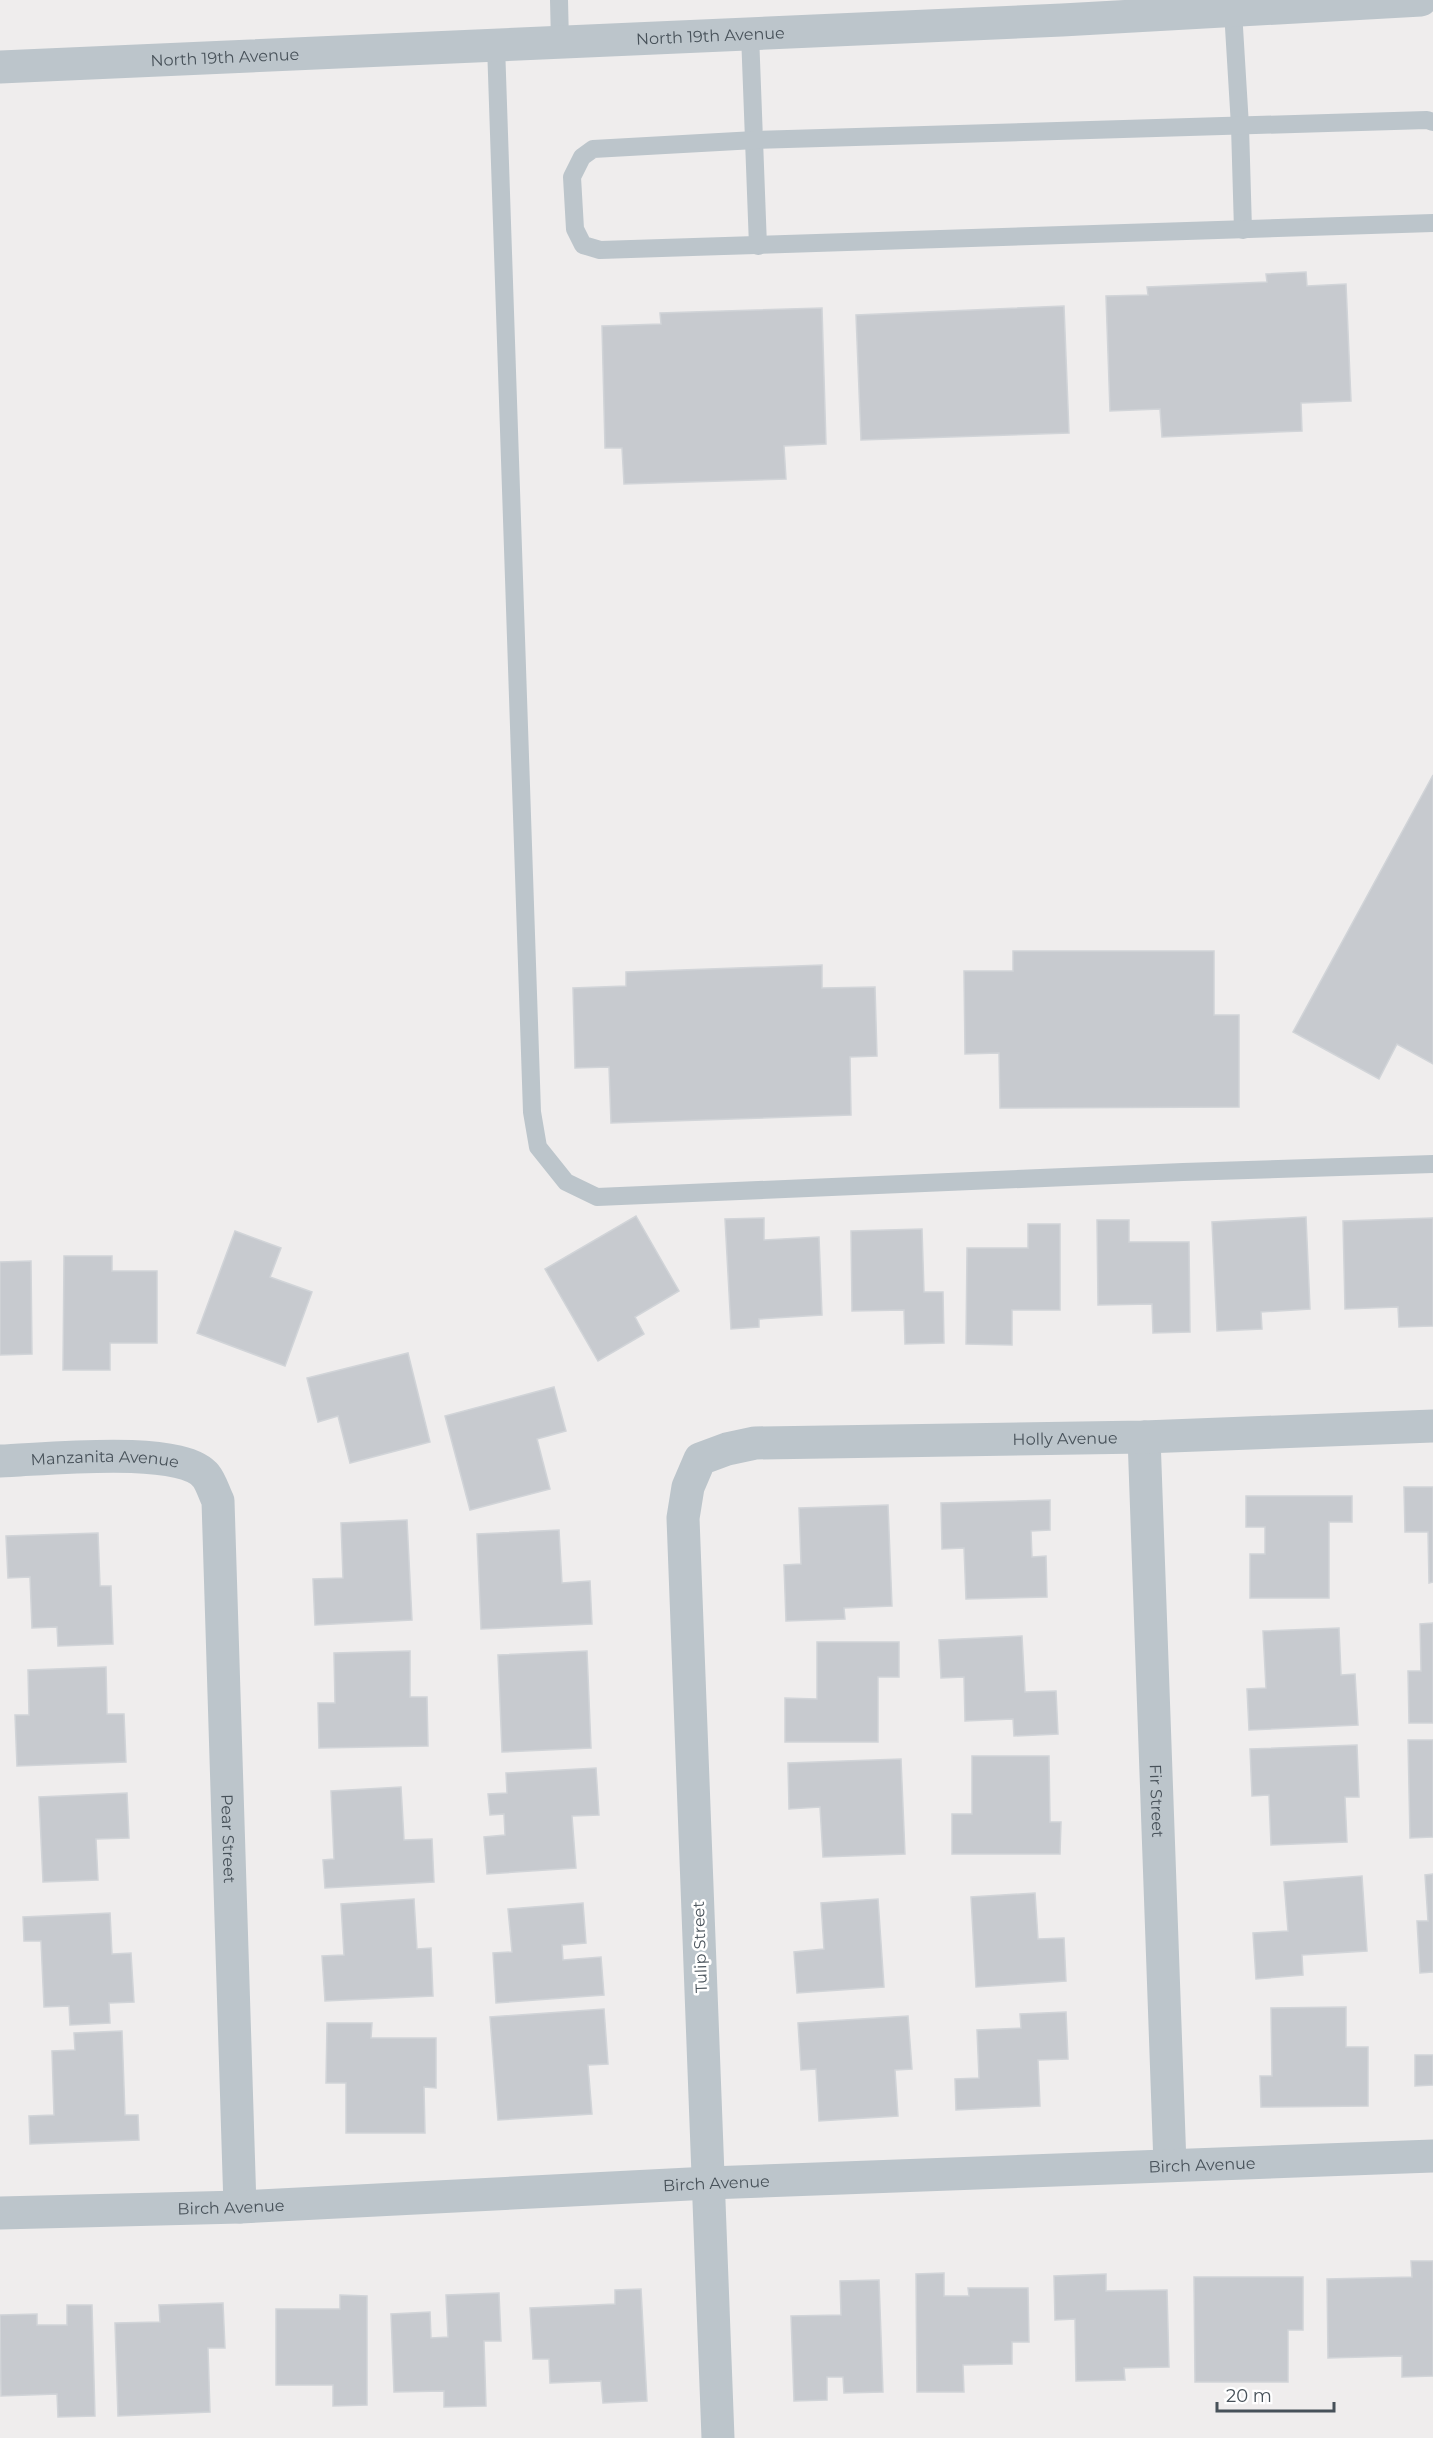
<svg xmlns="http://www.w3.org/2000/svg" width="1433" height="2438" font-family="Montserrat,sans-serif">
  <rect width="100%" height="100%" fill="#efeded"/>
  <g fill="#c7cacf" stroke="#d1d4d8" stroke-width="1.5">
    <polygon points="1306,272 1307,286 1346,284 1351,401 1301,403 1302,431 1162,437 1160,409 1110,411 1106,296 1148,295 1147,287 1267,282 1266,274"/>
    <polygon points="1064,306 1069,433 861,440 856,315"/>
    <polygon points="822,308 826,444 784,446 786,479 624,484 622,448 605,448 602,326 661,324 660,313"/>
    <polygon points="1433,775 1433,1064 1397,1044 1379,1079 1293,1032"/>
    <polygon points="1013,951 1214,951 1214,1015 1239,1015 1239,1107 1000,1108 999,1053 965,1054 964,971 1013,971"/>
    <polygon points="822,965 822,988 875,987 877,1056 850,1057 851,1115 611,1123 609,1067 575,1068 573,988 626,986 626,972"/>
    <polygon points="636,1216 679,1291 635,1317 644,1334 598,1361 545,1269"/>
    <polygon points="1306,1217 1310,1309 1261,1312 1262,1329 1217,1331 1212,1222"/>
    <polygon points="764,1218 764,1240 819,1237 822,1315 759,1319 759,1327 731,1329 725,1219"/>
    <polygon points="1433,1218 1433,1326 1399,1327 1398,1307 1345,1309 1343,1221"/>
    <polygon points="1097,1220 1129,1220 1129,1242 1189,1242 1190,1332 1153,1333 1152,1304 1098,1305"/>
    <polygon points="1028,1224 1060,1224 1060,1310 1012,1310 1012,1345 966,1344 967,1248 1028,1248"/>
    <polygon points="922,1229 924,1292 943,1292 944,1343 905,1344 904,1310 852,1311 851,1231"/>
    <polygon points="235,1231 281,1248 270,1277 312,1292 285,1366 197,1333"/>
    <polygon points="64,1256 112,1256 112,1271 157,1271 157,1343 110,1343 110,1370 63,1370"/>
    <polygon points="31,1261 32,1354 0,1355 0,1262"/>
    <polygon points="408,1353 430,1442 350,1463 338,1416 318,1422 307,1378"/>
    <polygon points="554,1387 566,1431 537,1439 550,1489 470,1510 445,1416"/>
    <polygon points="1404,1487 1433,1487 1433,1582 1429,1583 1428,1532 1405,1532"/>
    <polygon points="1246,1496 1352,1496 1352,1522 1329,1522 1329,1598 1250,1598 1250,1554 1265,1554 1265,1527 1246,1527"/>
    <polygon points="1050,1500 1050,1530 1031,1531 1032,1557 1046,1556 1047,1597 966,1599 964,1548 942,1549 941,1503"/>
    <polygon points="888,1505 892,1606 844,1608 845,1619 786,1621 784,1565 801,1564 799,1508"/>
    <polygon points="407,1520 412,1620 315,1625 313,1579 343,1578 341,1523"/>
    <polygon points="559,1530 562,1583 590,1581 592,1624 481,1629 477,1534"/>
    <polygon points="98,1533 100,1586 111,1586 113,1644 58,1646 57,1627 32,1628 30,1577 8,1578 6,1536"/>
    <polygon points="1433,1623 1433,1723 1409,1723 1408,1671 1421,1671 1420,1624"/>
    <polygon points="1339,1628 1341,1675 1355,1674 1358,1725 1249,1730 1247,1689 1266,1688 1263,1631"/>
    <polygon points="1022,1636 1025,1692 1056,1691 1058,1734 1014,1736 1013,1719 965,1721 964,1677 941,1678 939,1640"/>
    <polygon points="817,1642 899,1642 899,1677 878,1677 878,1742 785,1742 785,1698 817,1699"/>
    <polygon points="410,1651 410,1697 427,1697 428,1746 319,1748 318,1703 335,1703 334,1653"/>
    <polygon points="587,1651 591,1748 502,1752 498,1655"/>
    <polygon points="106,1667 107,1714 124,1714 126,1762 17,1766 15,1715 29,1715 28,1670"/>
    <polygon points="1408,1740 1433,1740 1433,1837 1410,1838"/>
    <polygon points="1357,1745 1359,1797 1345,1797 1347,1842 1271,1845 1269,1795 1252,1796 1250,1749"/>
    <polygon points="972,1756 1049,1756 1050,1822 1061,1822 1060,1854 952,1854 952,1814 972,1814"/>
    <polygon points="901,1759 905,1854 823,1857 820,1807 789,1809 788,1763"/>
    <polygon points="596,1768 599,1815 572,1816 576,1868 487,1874 484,1837 505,1835 504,1814 490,1815 488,1794 507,1793 506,1773"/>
    <polygon points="401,1787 404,1840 432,1839 434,1882 325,1888 323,1860 334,1859 331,1791"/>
    <polygon points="127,1793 129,1838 96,1839 98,1880 43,1882 39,1797"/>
    <polygon points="1433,1874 1433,1972 1420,1973 1417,1921 1428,1921 1425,1875"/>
    <polygon points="1362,1876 1367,1951 1302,1955 1303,1975 1256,1979 1253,1933 1288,1931 1284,1882"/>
    <polygon points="1035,1893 1038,1939 1064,1938 1066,1981 976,1987 971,1897"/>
    <polygon points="414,1899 417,1949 431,1948 433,1996 325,2001 322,1956 344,1955 341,1904"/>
    <polygon points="878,1899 884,1987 797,1993 794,1952 824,1949 821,1903"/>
    <polygon points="583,1903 586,1943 562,1945 563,1960 601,1957 604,1995 496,2003 493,1953 512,1952 508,1909"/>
    <polygon points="110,1913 112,1954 131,1953 134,2002 109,2003 110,2023 70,2025 69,2006 44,2007 41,1941 24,1941 23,1917"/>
    <polygon points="1346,2007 1346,2047 1368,2047 1368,2106 1261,2107 1260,2076 1272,2076 1271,2008"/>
    <polygon points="604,2009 608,2064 588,2065 592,2114 498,2120 490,2017"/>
    <polygon points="1066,2012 1068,2059 1038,2060 1040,2106 956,2110 955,2079 979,2078 977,2030 1021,2028 1020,2014"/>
    <polygon points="908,2016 912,2069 895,2070 898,2116 819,2121 816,2069 801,2070 798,2023"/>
    <polygon points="327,2023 372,2023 371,2038 436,2038 436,2088 424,2087 425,2133 346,2133 346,2083 326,2083"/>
    <polygon points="122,2031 125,2115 138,2115 139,2140 30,2144 29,2116 54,2115 52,2051 75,2050 74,2033"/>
    <polygon points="1415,2055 1433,2055 1433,2085 1415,2086"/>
    <polygon points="1411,2261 1433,2261 1433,2376 1402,2377 1402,2356 1328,2358 1327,2279 1412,2277"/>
    <polygon points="944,2273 944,2296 969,2296 968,2288 1028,2288 1029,2342 1012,2342 1012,2364 963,2365 964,2392 917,2392 916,2274"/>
    <polygon points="1106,2274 1106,2291 1167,2290 1169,2367 1124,2368 1125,2380 1076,2381 1075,2319 1055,2320 1054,2276"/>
    <polygon points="1194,2277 1303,2277 1303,2330 1288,2330 1288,2382 1195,2382"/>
    <polygon points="879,2280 883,2392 844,2393 843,2377 827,2377 827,2400 794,2401 791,2316 841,2315 840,2281"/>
    <polygon points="641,2289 647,2401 603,2403 601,2381 550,2383 549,2359 533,2359 530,2308 615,2304 615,2290"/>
    <polygon points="499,2293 501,2341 484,2341 486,2406 444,2407 444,2391 394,2392 391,2314 430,2312 431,2338 448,2337 446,2295"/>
    <polygon points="340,2295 367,2296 367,2405 333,2406 333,2385 276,2385 276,2309 340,2309"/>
    <polygon points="223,2303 225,2348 208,2348 210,2412 118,2416 115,2323 160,2322 159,2305"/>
    <polygon points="67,2305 92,2305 95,2416 58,2417 57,2394 1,2396 0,2315 37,2314 37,2325 67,2325"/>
  </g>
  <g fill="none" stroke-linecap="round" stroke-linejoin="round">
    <g stroke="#bcc5cb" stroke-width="18">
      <polyline points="559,0 560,42"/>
      <polyline points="1233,11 1240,126 1243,230"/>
      <polyline points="750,34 758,246"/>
      <polyline points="496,45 532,1112 538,1147 566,1182 597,1197 1183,1172 1433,1164"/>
      <polyline points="1433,122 1427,120 755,140 593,149 582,157 572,177 575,229 583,245 600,250 1433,223"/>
    </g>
    <g stroke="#bcc5cb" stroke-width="33">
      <path id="s1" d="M0 67 1062 20 1421 0"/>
      <path id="s2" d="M1144 1437 1170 2165"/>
      <path id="s3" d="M0 1461C41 1460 181 1444 206 1476 211 1482 214 1493 218 1501L240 2207"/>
      <path id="s4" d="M0 2213 240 2207 709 2183 1433 2156"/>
      <path id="s5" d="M718 2438 683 1518 688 1487 700 1459 727 1449 755 1443 1144 1437 1433 1426"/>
    </g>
  </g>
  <g text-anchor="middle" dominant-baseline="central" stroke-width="5" stroke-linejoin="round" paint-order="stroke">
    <g font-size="16" fill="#475159" stroke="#fff">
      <text stroke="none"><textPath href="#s1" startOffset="711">North 19th Avenue</textPath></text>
      <text stroke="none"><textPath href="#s1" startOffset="225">North 19th Avenue</textPath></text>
      <text stroke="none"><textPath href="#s5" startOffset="1350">Holly Avenue</textPath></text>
      <text stroke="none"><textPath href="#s3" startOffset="105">Manzanita Avenue</textPath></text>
      <text stroke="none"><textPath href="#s2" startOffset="364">Fir Street</textPath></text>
      <text stroke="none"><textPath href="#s3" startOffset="576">Pear Street</textPath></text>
      <text transform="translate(700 1947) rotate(-92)">Tulip Street</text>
      <text stroke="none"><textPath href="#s4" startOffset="1203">Birch Avenue</textPath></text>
      <text stroke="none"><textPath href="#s4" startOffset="717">Birch Avenue</textPath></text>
      <text stroke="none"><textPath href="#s4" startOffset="231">Birch Avenue</textPath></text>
    </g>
  </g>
  <path d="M1217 2402v9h117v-9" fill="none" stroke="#475159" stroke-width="3"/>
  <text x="1226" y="2402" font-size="18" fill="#475159" stroke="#ffffff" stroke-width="4.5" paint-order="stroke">20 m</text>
</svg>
